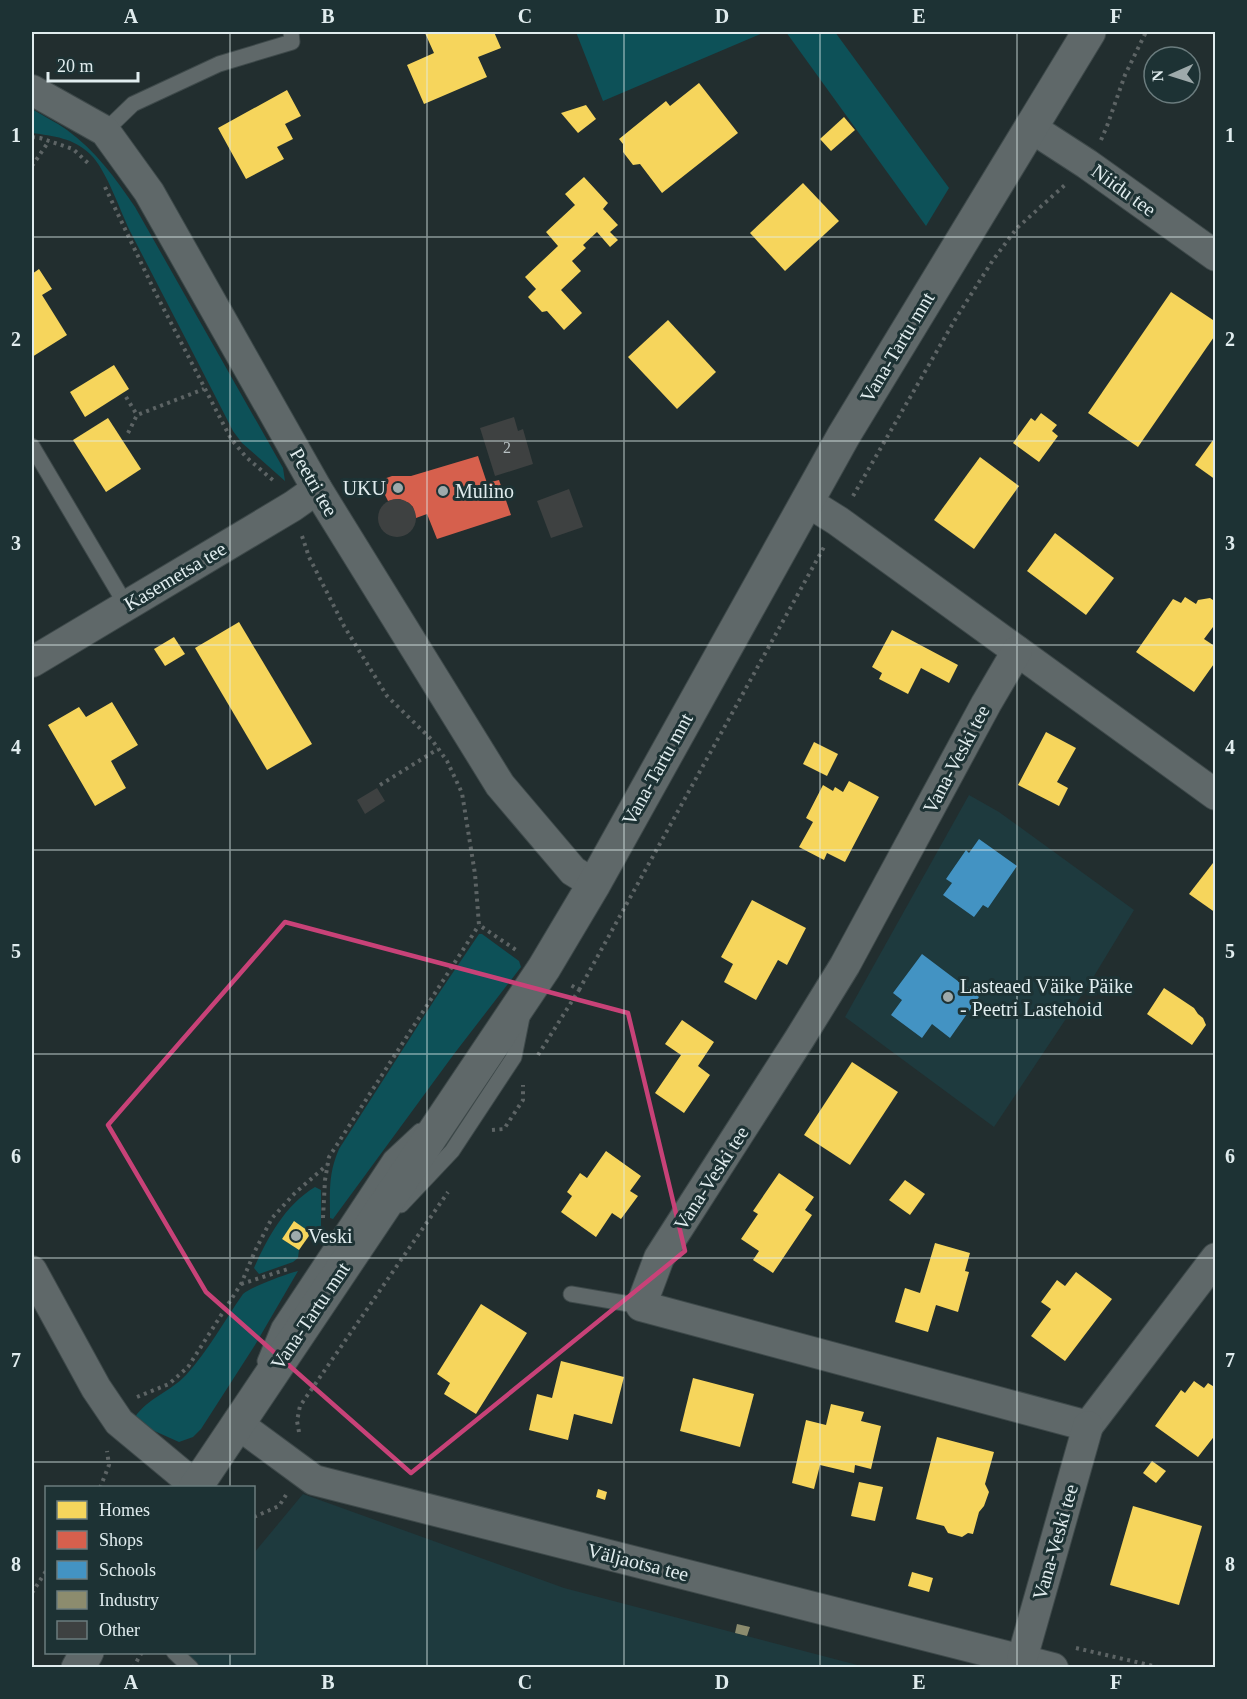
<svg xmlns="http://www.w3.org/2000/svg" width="1247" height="1699" font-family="Georgia,serif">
  <rect width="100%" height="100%" fill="#222e2f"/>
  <g fill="#1e3a3e">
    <polygon points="969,795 999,812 1134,910 1091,981 994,1127 845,1017"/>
    <polygon points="303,1494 564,1588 865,1667 176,1668 186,1653 254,1652 254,1553"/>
  </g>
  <g fill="#0d5158">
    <polygon points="576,32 765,32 603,101"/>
    <polygon points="786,32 835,32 949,188 926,226"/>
    <path d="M32 109C43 116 56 122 67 130 95 150 116 179 135 207L283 468 285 481 242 443 233 431C200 366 166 301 132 235 121 214 107 170 90 154 74 138 53 136 32 133Z"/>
    <path d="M479 934H482L519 961 521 967 454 1054 333 1219 330 1218C330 1192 328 1174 339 1149L435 999Z"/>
    <path d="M315 1187 321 1190V1227L311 1233 294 1222 282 1239 299 1250 298 1258 293 1262 259 1274 254 1268C268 1237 285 1205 315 1187Z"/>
    <path d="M298 1271 255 1345 201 1429 193 1437 179 1442 150 1429 135 1417C148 1398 170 1392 186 1375 208 1351 224 1321 243 1294 251 1287 286 1274 298 1271Z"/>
  </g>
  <g fill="#f6d55c">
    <polygon points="428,32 494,32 501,48 478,57 487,77 424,104 407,65 434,53 425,33"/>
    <polygon points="699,83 738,133 662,193 640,164 633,165 623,152 623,144 619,139 666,101 670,106"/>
    <polygon points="287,90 301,116 285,124 293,139 277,147 284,159 246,179 218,128"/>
    <polygon points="586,105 596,119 578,133 561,113"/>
    <polygon points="844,117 855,130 831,151 820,139"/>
    <polygon points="584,177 608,203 603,209 618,225 610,232 618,240 610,247 597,232 583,245 586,248 572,261 581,271 561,290 582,313 564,330 547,311 542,312 528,297 536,289 525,277 558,246 546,232 575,205 565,194"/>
    <polygon points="803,183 839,221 785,271 750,233"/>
    <polygon points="39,269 52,289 42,295 67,335 32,357 32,274"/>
    <polygon points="1171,292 1216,322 1216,334 1138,447 1088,413"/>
    <polygon points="668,320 716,372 677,409 628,357"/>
    <polygon points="114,365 129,389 85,417 70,392"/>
    <polygon points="1041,413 1057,425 1052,431 1058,436 1039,462 1013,443 1031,418 1035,421"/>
    <polygon points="108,418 141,469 106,492 73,440"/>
    <polygon points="1216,436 1216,480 1195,465"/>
    <polygon points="980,457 1019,486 974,549 934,520"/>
    <polygon points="1055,533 1114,578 1086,615 1027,571"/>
    <polygon points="1185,597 1196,604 1198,600 1210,598 1216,602 1216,623 1204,639 1216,647 1216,661 1194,692 1136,652 1173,599 1181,603"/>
    <polygon points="239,622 312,744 267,770 195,648"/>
    <polygon points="892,630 958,665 949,683 921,668 908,694 879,679 882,673 872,667"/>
    <polygon points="174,637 185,654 165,666 154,649"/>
    <polygon points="112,702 138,745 111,761 126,788 95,806 48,725 79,707 86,717"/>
    <polygon points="1046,732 1076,748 1057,782 1068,788 1059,806 1018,785"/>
    <polygon points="814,742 838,754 827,776 803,764"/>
    <polygon points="849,781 879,797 845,862 827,853 824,860 799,847 813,822 806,818 823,785 833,791 835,787 843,792"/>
    <polygon points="1213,863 1216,865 1216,913 1189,894"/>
    <polygon points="752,900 806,928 787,965 778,960 756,1000 724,982 733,964 721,957"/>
    <polygon points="1164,988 1194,1008 1198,1014 1203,1018 1206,1025 1192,1045 1147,1014"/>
    <polygon points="682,1020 714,1042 698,1066 710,1075 684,1113 655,1093 681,1055 665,1044"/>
    <polygon points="852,1062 898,1092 850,1165 804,1135"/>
    <polygon points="606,1151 641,1176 630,1191 638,1196 621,1219 612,1213 596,1237 561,1212 572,1196 567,1192 580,1173 587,1178"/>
    <polygon points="779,1173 814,1197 805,1210 812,1215 773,1273 753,1260 759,1251 741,1239 758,1214 753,1211"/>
    <polygon points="905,1180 925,1194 910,1215 889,1200"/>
    <polygon points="294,1221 311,1233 299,1250 282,1239"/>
    <polygon points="935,1243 970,1253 965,1271 969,1272 958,1312 936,1305 928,1332 895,1322 905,1288 920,1293"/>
    <polygon points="1076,1272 1112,1299 1065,1361 1031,1336 1051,1309 1041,1302 1057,1280 1065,1286"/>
    <polygon points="481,1304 527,1333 476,1414 444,1394 450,1383 437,1374"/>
    <polygon points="561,1361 624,1377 612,1424 574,1414 568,1440 529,1430 537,1394 552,1398"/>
    <polygon points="693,1378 754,1394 740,1447 680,1431"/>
    <polygon points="1194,1381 1204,1388 1208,1383 1216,1388 1216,1434 1198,1457 1155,1426 1181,1390 1185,1393"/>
    <polygon points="831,1404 864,1412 861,1421 881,1426 871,1469 855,1465 854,1473 820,1465 814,1489 792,1483 806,1420 826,1425"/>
    <polygon points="937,1437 994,1452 985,1484 989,1492 984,1506 979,1512 973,1534 968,1533 962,1537 948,1533 944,1526 916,1519"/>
    <polygon points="1152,1461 1166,1471 1156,1483 1143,1473"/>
    <polygon points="859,1482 883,1487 875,1521 851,1516"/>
    <polygon points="598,1489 607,1492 605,1500 596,1497"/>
    <polygon points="1133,1506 1202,1526 1179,1605 1110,1585"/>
    <polygon points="912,1572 933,1578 929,1592 908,1586"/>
  </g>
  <polygon fill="#d6604d" points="478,456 487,483 499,480 511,515 437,539 427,514 416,518 413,507 409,503 399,499 388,501 378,481 392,476 411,476"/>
  <g fill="#4393c3">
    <polygon points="979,839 1017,866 988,908 983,905 974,917 943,895 952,883 946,879 966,850 969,853"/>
    <polygon points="922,954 979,997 950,1038 932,1024 922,1038 891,1015 902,1000 893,993"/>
  </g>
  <polygon fill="#8c8c6e" points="737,1624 750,1627 747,1636 735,1633"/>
  <g fill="#3e4141">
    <polygon points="514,417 518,431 523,429 533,464 495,476 480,428"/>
    <polygon points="569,489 583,527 551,538 537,501"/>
    <circle cx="397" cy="518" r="19"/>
    <polygon points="377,788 385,801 365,814 357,800"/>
  </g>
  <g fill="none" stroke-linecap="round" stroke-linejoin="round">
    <defs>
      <g id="service">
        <polyline points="105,131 133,104 219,64 292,42 291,32"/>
        <polyline points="32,446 126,605"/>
        <polyline points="401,1205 452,1151 514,1057 522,1017"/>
        <polyline points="571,1294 641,1306"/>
        <polyline points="265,1361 279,1327 391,1158 420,1131"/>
        <polyline points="174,1652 191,1668"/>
      </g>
      <g id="minor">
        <polyline points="32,90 105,131 149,192 317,489 500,785 573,871 594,884"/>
        <polyline points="1030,127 1087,164 1216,256"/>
        <polyline points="806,501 838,521 1216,795"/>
        <polyline points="1017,651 986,704 845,965 800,1038 659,1258 641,1306 1088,1426 1216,1258"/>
        <polyline points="32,662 293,506 317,489"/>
        <polyline points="32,1271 96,1388 119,1422 196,1486"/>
        <polyline points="238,1424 314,1480 1053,1668"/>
        <polyline points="1022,1659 1088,1426"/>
      </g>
      <g id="tertiary">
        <polyline points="195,1488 544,968 594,884 844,435 1089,32"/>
        <polyline points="78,1668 87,1652"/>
      </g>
    </defs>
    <use href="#service" stroke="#3e494a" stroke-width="17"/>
    <use href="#minor" stroke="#3e494a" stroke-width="32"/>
    <use href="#tertiary" stroke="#3e494a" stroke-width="35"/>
    <g stroke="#5d6465" stroke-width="4" stroke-dasharray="3 4.5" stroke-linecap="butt">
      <polyline points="32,137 40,138 73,149 89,164"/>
      <polyline points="1101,140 1107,126 1125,75 1146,32"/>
      <polyline points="32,166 49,141"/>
      <polyline points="105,187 155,292 231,439 246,457 275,482"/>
      <polyline points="126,397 137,415"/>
      <polyline points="128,433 137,415 204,389"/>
      <polyline points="853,496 956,318 993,260 1017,228 1065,185"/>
      <polyline points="302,536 309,557 344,626 387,696 432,740 447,761 462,793 475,874 479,925 519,952"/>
      <polyline points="380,785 438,749"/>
      <polyline points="579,990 824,547"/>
      <polyline points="538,1055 579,990 569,984"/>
      <polyline points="492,1130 504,1129 523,1100 523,1085"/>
      <polyline points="323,1218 325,1180 329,1157 479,925"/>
      <polyline points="241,1284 288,1269"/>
      <polyline points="137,1397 169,1384 188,1367 241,1284 255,1251 272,1218 295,1193 327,1165"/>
      <polyline points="299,1432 297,1421 300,1406 448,1192"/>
      <polyline points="100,1488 109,1465 107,1451"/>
      <polyline points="254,1517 279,1506 286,1495"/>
      <polyline points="32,1593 46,1571"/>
      <polyline points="1076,1648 1162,1668"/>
      <polyline points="133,1668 142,1652"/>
    </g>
    <use href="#service" stroke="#5f6869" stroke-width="15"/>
    <use href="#minor" stroke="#5f6869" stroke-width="30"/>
    <use href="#tertiary" stroke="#5f6869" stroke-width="33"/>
  </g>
  <path fill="none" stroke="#c84278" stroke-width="4.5" stroke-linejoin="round" d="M285 922 628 1013 685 1251 411 1473 206 1292 108 1125Z"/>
  <path fill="none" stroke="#e0ecee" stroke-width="1.5" stroke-opacity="0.55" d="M230 32V1488M427 32V1668M624 32V1668M820 32V1668M1017 32V1668M32 237H1216M32 441H1216M32 645H1216M32 850H1216M32 1054H1216M32 1258H1216M32 1462H1216M230 1652V1668"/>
  <g fill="#9eaaab" stroke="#1d3234" stroke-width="2">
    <circle cx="398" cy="488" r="6"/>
    <circle cx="443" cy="491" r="6"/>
    <circle cx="948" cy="997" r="6"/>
    <circle cx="296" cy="1236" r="6"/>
  </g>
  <g text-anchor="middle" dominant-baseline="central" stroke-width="6" stroke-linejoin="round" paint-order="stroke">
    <g font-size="16" fill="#b8c1c3">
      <text x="507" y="447">2</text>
    </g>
    <g font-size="20" fill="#e0ecee" stroke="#1d3234">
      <text transform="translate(1124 190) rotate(36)">Niidu tee</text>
      <text transform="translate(897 347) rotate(-59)">Vana-Tartu mnt</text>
      <text transform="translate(314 482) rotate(60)">Peetri tee</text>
      <text transform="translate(175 576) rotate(-31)">Kasemetsa tee</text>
      <text transform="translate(956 759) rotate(-62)">Vana-Veski tee</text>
      <text transform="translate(657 769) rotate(-61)">Vana-Tartu mnt</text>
      <text transform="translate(711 1178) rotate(-57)">Vana-Veski tee</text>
      <text transform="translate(310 1316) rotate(-56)">Vana-Tartu mnt</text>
      <text transform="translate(1055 1542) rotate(-74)">Vana-Veski tee</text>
      <text transform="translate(638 1562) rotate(14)">Väljaotsa tee</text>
    </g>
    <g font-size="20" fill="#e0ecee" stroke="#1d3234" text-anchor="start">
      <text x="386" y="488" text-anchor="end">UKU</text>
      <text x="455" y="491">Mulino</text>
      <text x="960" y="986">Lasteaed Väike Päike<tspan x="960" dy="23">- Peetri Lastehoid</tspan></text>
      <text x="308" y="1236">Veski</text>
    </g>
  </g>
  <rect width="1247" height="1699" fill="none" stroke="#1d3234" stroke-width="66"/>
  <rect x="45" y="1486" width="210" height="168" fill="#1d3234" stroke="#6b7c7e" stroke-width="1.5"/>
  <rect x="57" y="1501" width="30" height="18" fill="#f6d55c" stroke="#6b7c7e" stroke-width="1.5"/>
  <text x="99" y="1516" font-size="18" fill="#e0ecee">Homes</text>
  <rect x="57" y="1531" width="30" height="18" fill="#d6604d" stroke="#6b7c7e" stroke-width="1.5"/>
  <text x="99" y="1546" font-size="18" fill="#e0ecee">Shops</text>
  <rect x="57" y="1561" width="30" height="18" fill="#4393c3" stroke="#6b7c7e" stroke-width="1.5"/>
  <text x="99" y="1576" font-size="18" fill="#e0ecee">Schools</text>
  <rect x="57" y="1591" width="30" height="18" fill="#8c8c6e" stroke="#6b7c7e" stroke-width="1.5"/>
  <text x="99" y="1606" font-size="18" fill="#e0ecee">Industry</text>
  <rect x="57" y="1621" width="30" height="18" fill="#3e4141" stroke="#6b7c7e" stroke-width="1.5"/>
  <text x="99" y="1636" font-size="18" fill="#e0ecee">Other</text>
  <g transform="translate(1172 75) rotate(267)"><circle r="28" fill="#1d3234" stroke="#6b7c7e" stroke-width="1.5"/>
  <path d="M0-4.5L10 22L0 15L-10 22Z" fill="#9eaaab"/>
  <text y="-9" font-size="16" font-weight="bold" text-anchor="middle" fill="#e0ecee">N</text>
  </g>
  <path d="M48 72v9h90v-9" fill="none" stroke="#e0ecee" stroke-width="3"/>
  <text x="57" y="72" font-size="18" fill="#e0ecee" stroke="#1d3234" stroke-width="4.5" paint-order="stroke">20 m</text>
  <rect x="33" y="33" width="1181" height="1633" fill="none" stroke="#e0ecee" stroke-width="2"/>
  <g font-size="20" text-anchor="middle" font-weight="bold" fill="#e0ecee">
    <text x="131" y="23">A</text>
    <text x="328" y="23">B</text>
    <text x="525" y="23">C</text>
    <text x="722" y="23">D</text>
    <text x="919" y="23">E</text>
    <text x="1116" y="23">F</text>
    <text x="16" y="142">1</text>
    <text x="1230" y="142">1</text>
    <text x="16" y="346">2</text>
    <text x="1230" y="346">2</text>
    <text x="16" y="550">3</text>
    <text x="1230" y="550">3</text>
    <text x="16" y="754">4</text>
    <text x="1230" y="754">4</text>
    <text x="16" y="958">5</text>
    <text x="1230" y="958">5</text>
    <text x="16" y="1163">6</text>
    <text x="1230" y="1163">6</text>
    <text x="16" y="1367">7</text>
    <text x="1230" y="1367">7</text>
    <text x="16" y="1571">8</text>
    <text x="1230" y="1571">8</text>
    <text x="131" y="1689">A</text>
    <text x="328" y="1689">B</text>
    <text x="525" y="1689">C</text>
    <text x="722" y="1689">D</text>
    <text x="919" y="1689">E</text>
    <text x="1116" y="1689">F</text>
  </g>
</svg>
